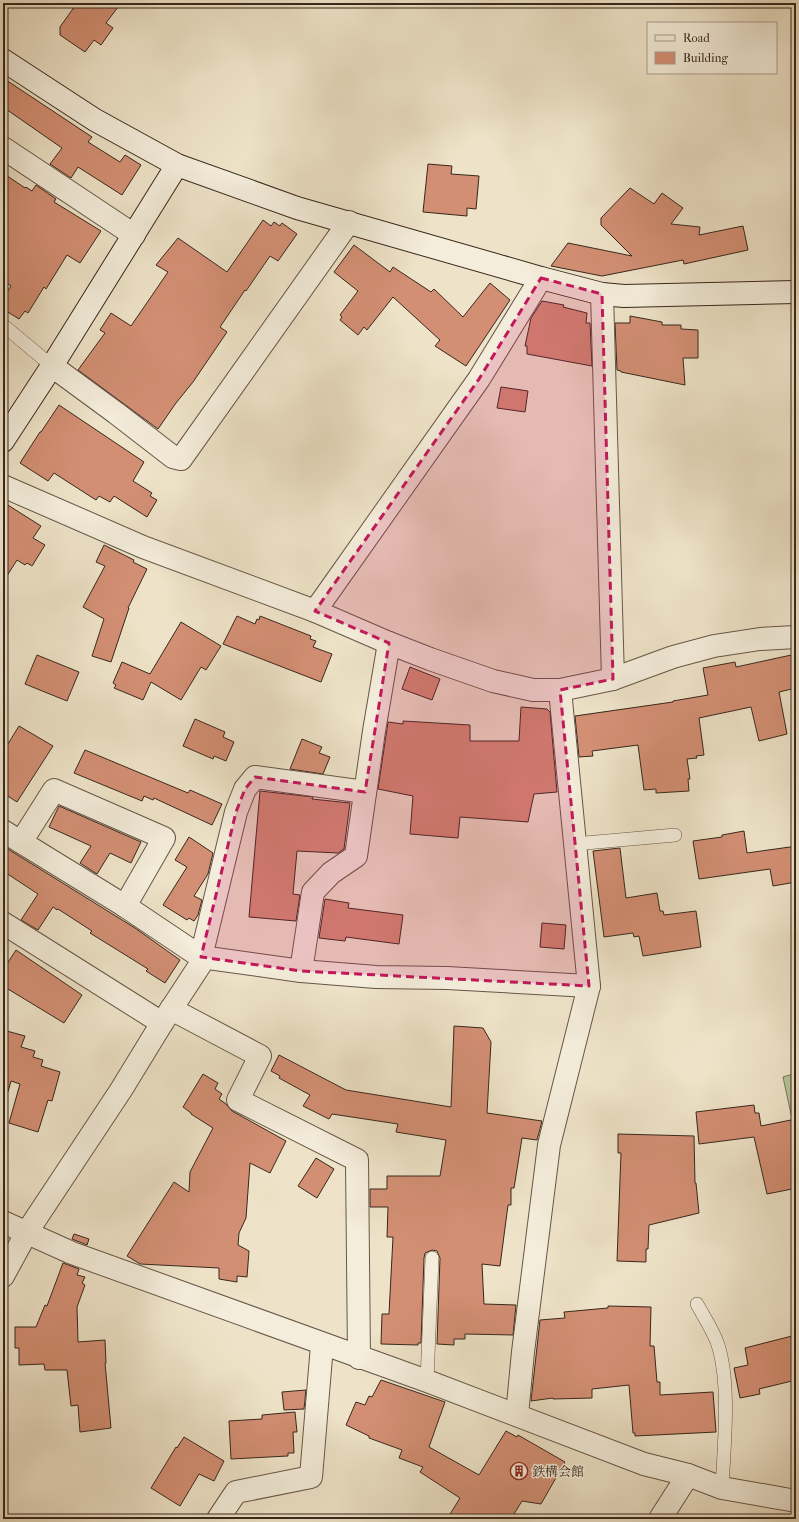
<svg xmlns="http://www.w3.org/2000/svg" width="799" height="1522" font-family="'IM FELL French Canon','Noto Serif JP',serif">
  <rect width="100%" height="100%" fill="#eee3c8"/>
  <filter id="stains"><feTurbulence type="fractalNoise" baseFrequency=".005" numOctaves="4"/><feColorMatrix values="0 0 0 0 .2 0 0 0 0 .09 0 0 0 0 .02 0 0 0 .5 -.17"/></filter>
  <radialGradient id="worn" r=".72"><stop offset=".6" stop-color="#630" stop-opacity="0"/><stop offset="1" stop-color="#630" stop-opacity=".3"/></radialGradient>
  <polygon fill="#b5c499" stroke="#76765a" points="796,1073 796,1137 783,1077"/>
  <g fill="#d38f74" stroke="#38271c">
    <polygon points="77,3 121,3 106,23 113,28 101,45 94,40 85,52 60,35 60,27"/>
    <polygon points="3,78 92,137 88,142 120,162 125,155 141,165 122,195 78,167 71,178 50,164 62,148 3,107"/>
    <polygon points="428,164 452,166 451,174 479,176 476,209 467,208 467,216 423,212"/>
    <polygon points="3,173 25,188 26,187 32,191 36,185 56,199 54,202 101,231 80,263 67,255 46,289 44,287 28,313 25,311 19,319 3,309 3,298 11,286 3,280"/>
    <polygon points="630,188 654,204 662,193 683,208 671,224 700,227 699,235 743,226 748,250 684,264 683,260 602,276 551,266 568,243 632,256 601,225 601,218"/>
    <polygon points="263,220 271,226 274,222 280,226 282,223 297,234 278,261 270,256 246,291 245,290 220,327 227,332 193,382 176,403 158,429 78,370 105,333 100,330 111,313 131,326 168,272 156,265 178,238 227,272"/>
    <polygon points="354,245 390,272 393,267 431,292 434,289 463,317 490,283 510,300 466,366 435,346 440,340 393,297 367,330 364,327 358,335 340,320 342,317 340,315 358,291 334,272"/>
    <polygon points="542,301 564,305 563,307 587,313 586,323 590,323 592,366 527,354 527,346 525,346 531,318"/>
    <polygon points="630,316 662,322 662,325 681,325 681,329 698,330 698,358 683,358 685,385 621,372 621,371 617,370 615,323 630,323"/>
    <polygon points="501,387 528,391 525,412 497,408"/>
    <polygon points="59,405 144,462 133,481 152,493 150,496 157,500 147,517 114,496 110,502 99,496 96,500 54,473 48,481 20,463 40,432 41,432"/>
    <polygon points="3,502 41,526 33,538 45,545 32,566 27,563 25,565 17,560 3,582"/>
    <polygon points="104,545 134,560 133,562 147,569 128,608 129,608 111,662 92,656 104,619 83,607 105,566 96,562"/>
    <polygon points="237,616 255,624 257,619 259,620 260,616 311,636 310,639 316,641 313,647 332,654 321,682 223,644"/>
    <polygon points="181,622 221,646 206,670 201,667 181,700 151,682 143,700 114,688 116,685 113,683 122,662 150,674"/>
    <polygon points="796,654 796,688 779,692 787,734 759,741 751,707 699,718 704,755 696,756 697,758 687,759 690,779 688,779 689,791 656,793 656,789 644,790 638,745 592,751 593,756 579,757 575,716 673,702 673,701 708,695 703,668 735,662 736,667"/>
    <polygon points="37,655 79,672 67,701 25,684"/>
    <polygon points="410,667 440,679 432,700 402,689"/>
    <polygon points="521,707 547,709 550,712 557,792 534,794 528,822 460,817 458,838 410,834 413,796 378,789 388,722 403,724 403,721 470,725 470,741 519,741"/>
    <polygon points="195,719 225,732 223,737 234,742 226,761 214,756 213,759 183,746"/>
    <polygon points="19,726 53,746 17,802 3,793 3,752"/>
    <polygon points="302,739 322,747 319,753 330,757 323,774 290,769"/>
    <polygon points="85,750 188,793 190,790 222,804 212,825 154,798 153,800 144,796 142,801 74,773"/>
    <polygon points="260,791 313,797 312,799 350,803 344,849 338,853 297,851 293,894 300,895 296,921 249,917"/>
    <polygon points="59,806 141,842 131,863 110,853 97,874 80,863 91,846 49,827"/>
    <polygon points="744,831 747,853 790,847 794,848 796,866 796,882 773,886 770,869 699,879 693,841 722,837 722,835"/>
    <polygon points="189,837 213,853 208,874 194,896 202,900 198,915 194,921 189,918 187,920 163,905 187,867 175,860"/>
    <polygon points="3,846 135,928 180,960 165,983 146,971 148,969 90,933 92,931 58,909 57,910 53,907 38,930 21,920 38,894 3,871"/>
    <polygon points="620,848 626,898 657,893 660,911 663,911 664,915 696,911 701,947 643,956 639,936 634,937 633,933 604,937 593,851"/>
    <polygon points="325,899 349,903 348,908 403,915 399,944 346,937 345,941 319,938"/>
    <polygon points="542,923 566,925 564,949 540,947"/>
    <polygon points="16,950 82,995 64,1023 3,986 3,970"/>
    <polygon points="454,1026 483,1028 491,1042 487,1113 542,1121 537,1140 522,1138 514,1188 511,1188 511,1205 508,1205 500,1266 482,1264 484,1304 516,1305 513,1335 465,1334 465,1339 454,1339 454,1345 437,1344 440,1258 437,1251 432,1250 425,1253 424,1258 421,1343 418,1343 418,1345 381,1344 382,1314 389,1314 393,1237 387,1237 388,1207 370,1207 370,1189 387,1189 387,1176 440,1176 446,1140 396,1132 398,1124 332,1114 329,1119 303,1106 310,1095 279,1078 280,1076 271,1071 279,1055 346,1090 451,1107"/>
    <polygon points="3,1030 25,1036 21,1047 35,1051 33,1057 43,1060 41,1066 60,1072 52,1101 48,1100 38,1132 9,1123 20,1084 11,1081 8,1092 3,1091"/>
    <polygon points="203,1074 218,1083 215,1089 222,1094 219,1099 226,1104 232,1111 286,1141 270,1173 250,1163 246,1218 239,1233 238,1245 249,1251 247,1277 237,1276 237,1282 219,1279 219,1268 140,1264 127,1256 174,1182 189,1192 190,1172 213,1128 191,1114 191,1113 183,1107"/>
    <polygon points="754,1105 755,1113 759,1113 761,1126 791,1120 796,1146 796,1185 792,1186 792,1189 767,1194 754,1137 699,1144 696,1112"/>
    <polygon points="618,1134 694,1136 695,1183 696,1183 699,1213 649,1225 648,1249 646,1249 646,1262 617,1261 621,1153 618,1153"/>
    <polygon points="316,1158 334,1169 317,1198 298,1186"/>
    <polygon points="74,1234 89,1239 87,1245 72,1239"/>
    <polygon points="63,1263 79,1269 77,1275 85,1277 82,1283 85,1285 77,1307 78,1342 105,1340 106,1363 105,1363 111,1428 80,1432 78,1405 71,1406 67,1370 45,1370 44,1364 19,1365 19,1348 15,1348 15,1327 36,1327 45,1305 47,1306"/>
    <polygon points="608,1306 651,1307 650,1346 654,1346 657,1382 660,1382 660,1395 713,1392 716,1432 635,1436 635,1433 633,1433 629,1385 592,1389 592,1398 553,1399 553,1398 531,1401 540,1320 565,1318 564,1312 608,1308"/>
    <polygon points="796,1335 796,1380 759,1389 760,1394 740,1398 734,1368 748,1365 745,1348"/>
    <polygon points="381,1380 445,1402 429,1447 479,1475 506,1431 517,1437 518,1435 565,1462 541,1504 522,1501 511,1519 447,1519 460,1498 420,1472 423,1467 399,1458 402,1450 369,1438 369,1436 346,1425 356,1402 365,1405 369,1396 372,1397"/>
    <polygon points="306,1390 304,1409 284,1410 282,1392"/>
    <polygon points="295,1412 297,1432 293,1432 294,1453 288,1453 288,1456 231,1459 229,1421 262,1419 262,1415"/>
    <polygon points="184,1437 224,1461 214,1481 199,1474 180,1506 151,1488 176,1447 177,1448"/>
  </g>
  <g fill="none" stroke-linecap="round" stroke-linejoin="round">
    <defs>
      <g id="lane">
        <polyline points="3,325 52,366"/>
        <polyline points="574,844 675,835"/>
        <path d="M697 1304C704 1317 712 1329 717 1342 731 1381 724 1446 722 1488"/>
        <polyline points="427,1381 432,1258"/>
      </g>
      <g id="street">
        <polyline points="3,148 134,235"/>
        <polyline points="602,294 613,679"/>
        <polyline points="52,366 116,413 173,457 181,459 349,222"/>
        <polyline points="3,486 143,547 315,611 389,643 430,659 493,681 533,690 560,690 613,679 673,657 714,646 760,639 796,637"/>
        <polyline points="315,611 479,379 541,278"/>
        <polyline points="365,792 255,777 245,789 236,812 201,957 301,971 376,977 447,978 589,986"/>
        <polyline points="3,831 125,906 201,957 200,965 162,1023 121,1090 27,1232 3,1276"/>
        <polyline points="21,842 54,790 164,838 125,906"/>
        <polyline points="3,923 162,1023"/>
        <polyline points="301,971 313,892 331,873 356,856 374,731 389,643"/>
        <polyline points="171,1009 260,1056 238,1100 357,1160 359,1358"/>
        <polyline points="3,1222 72,1253 427,1381 644,1464 688,1475 722,1488 796,1501"/>
        <polyline points="517,1415 523,1352 549,1145 589,986 560,690"/>
        <polyline points="218,1519 236,1492 311,1477 322,1345"/>
        <polyline points="660,1519 688,1475"/>
      </g>
      <g id="secondary">
        <polyline points="3,60 95,120 177,165 297,208 541,278 602,294 624,296 796,292"/>
        <polyline points="3,441 52,366 177,165"/>
      </g>
    </defs>
    <use href="#lane" stroke="#665647" stroke-width="14"/>
    <use href="#street" stroke="#665647" stroke-width="24"/>
    <use href="#secondary" stroke="#38271c" stroke-width="24"/>
    <use href="#lane" stroke="#f4eddb" stroke-width="13"/>
    <use href="#street" stroke="#f4eddb" stroke-width="22"/>
    <use href="#secondary" stroke="#f4eddb" stroke-width="22"/>
  </g>
  <path fill="#c2185b" fill-opacity="0.2" stroke="#c2185b" stroke-width="3" stroke-dasharray="8 5" stroke-linejoin="round" d="M541 278 602 294 613 679 560 690 589 986 301 971 201 957 236 812 245 789 255 777 365 792 389 643 315 611 479 379Z"/>
  <defs>
    <symbol id="building-ring" viewBox="-11 -11 22 22"><circle r="9.5" fill="#f4eddb" stroke="#8f2418" stroke-width="1.5"/><path d="M-4-6H4V6H1V3H-1V6H-4ZM-2.5-4.3h1.7v1.8h-1.7ZM.8-4.3h1.7v1.8H.8ZM-2.5-1h1.7V.8h-1.7ZM.8-1h1.7V.8H.8Z" fill="#8f2418"/></symbol>
  </defs>
  <g fill-rule="evenodd">
    <use href="#building-ring" x="509" y="1461" width="20" height="20"/>
  </g>
  <g text-anchor="middle" dominant-baseline="central" stroke-width="3" stroke-linejoin="round" paint-order="stroke">
    <g font-size="13" fill="#38271c" stroke="#f4eddb" text-anchor="start">
      <text x="532" y="1471">鉄構会館</text>
    </g>
  </g>
  <rect width="799" height="1522" fill="none" stroke="#eee3c8" stroke-width="16"/>
  <rect x="4" y="4" width="791" height="1514" fill="none" stroke="#38271c" stroke-width="2"/>
  <rect x="8" y="8" width="783" height="1506" fill="none" stroke="#38271c"/>
  <rect x="647" y="22" width="130" height="52" fill="#f4eddb" stroke="#a99e8f"/>
  <rect x="655" y="35" width="20" height="6" fill="#f4eddb" stroke="#a99e8f"/>
  <text x="683" y="42" font-size="12" fill="#38271c">Road</text>
  <rect x="655" y="52" width="20" height="12" fill="#d38f74" stroke="#a99e8f"/>
  <text x="683" y="62" font-size="12" fill="#38271c">Building</text>
  <rect width="100%" height="100%" filter="url(#stains)"/>
  <rect width="100%" height="100%" fill="url(#worn)"/>
</svg>
